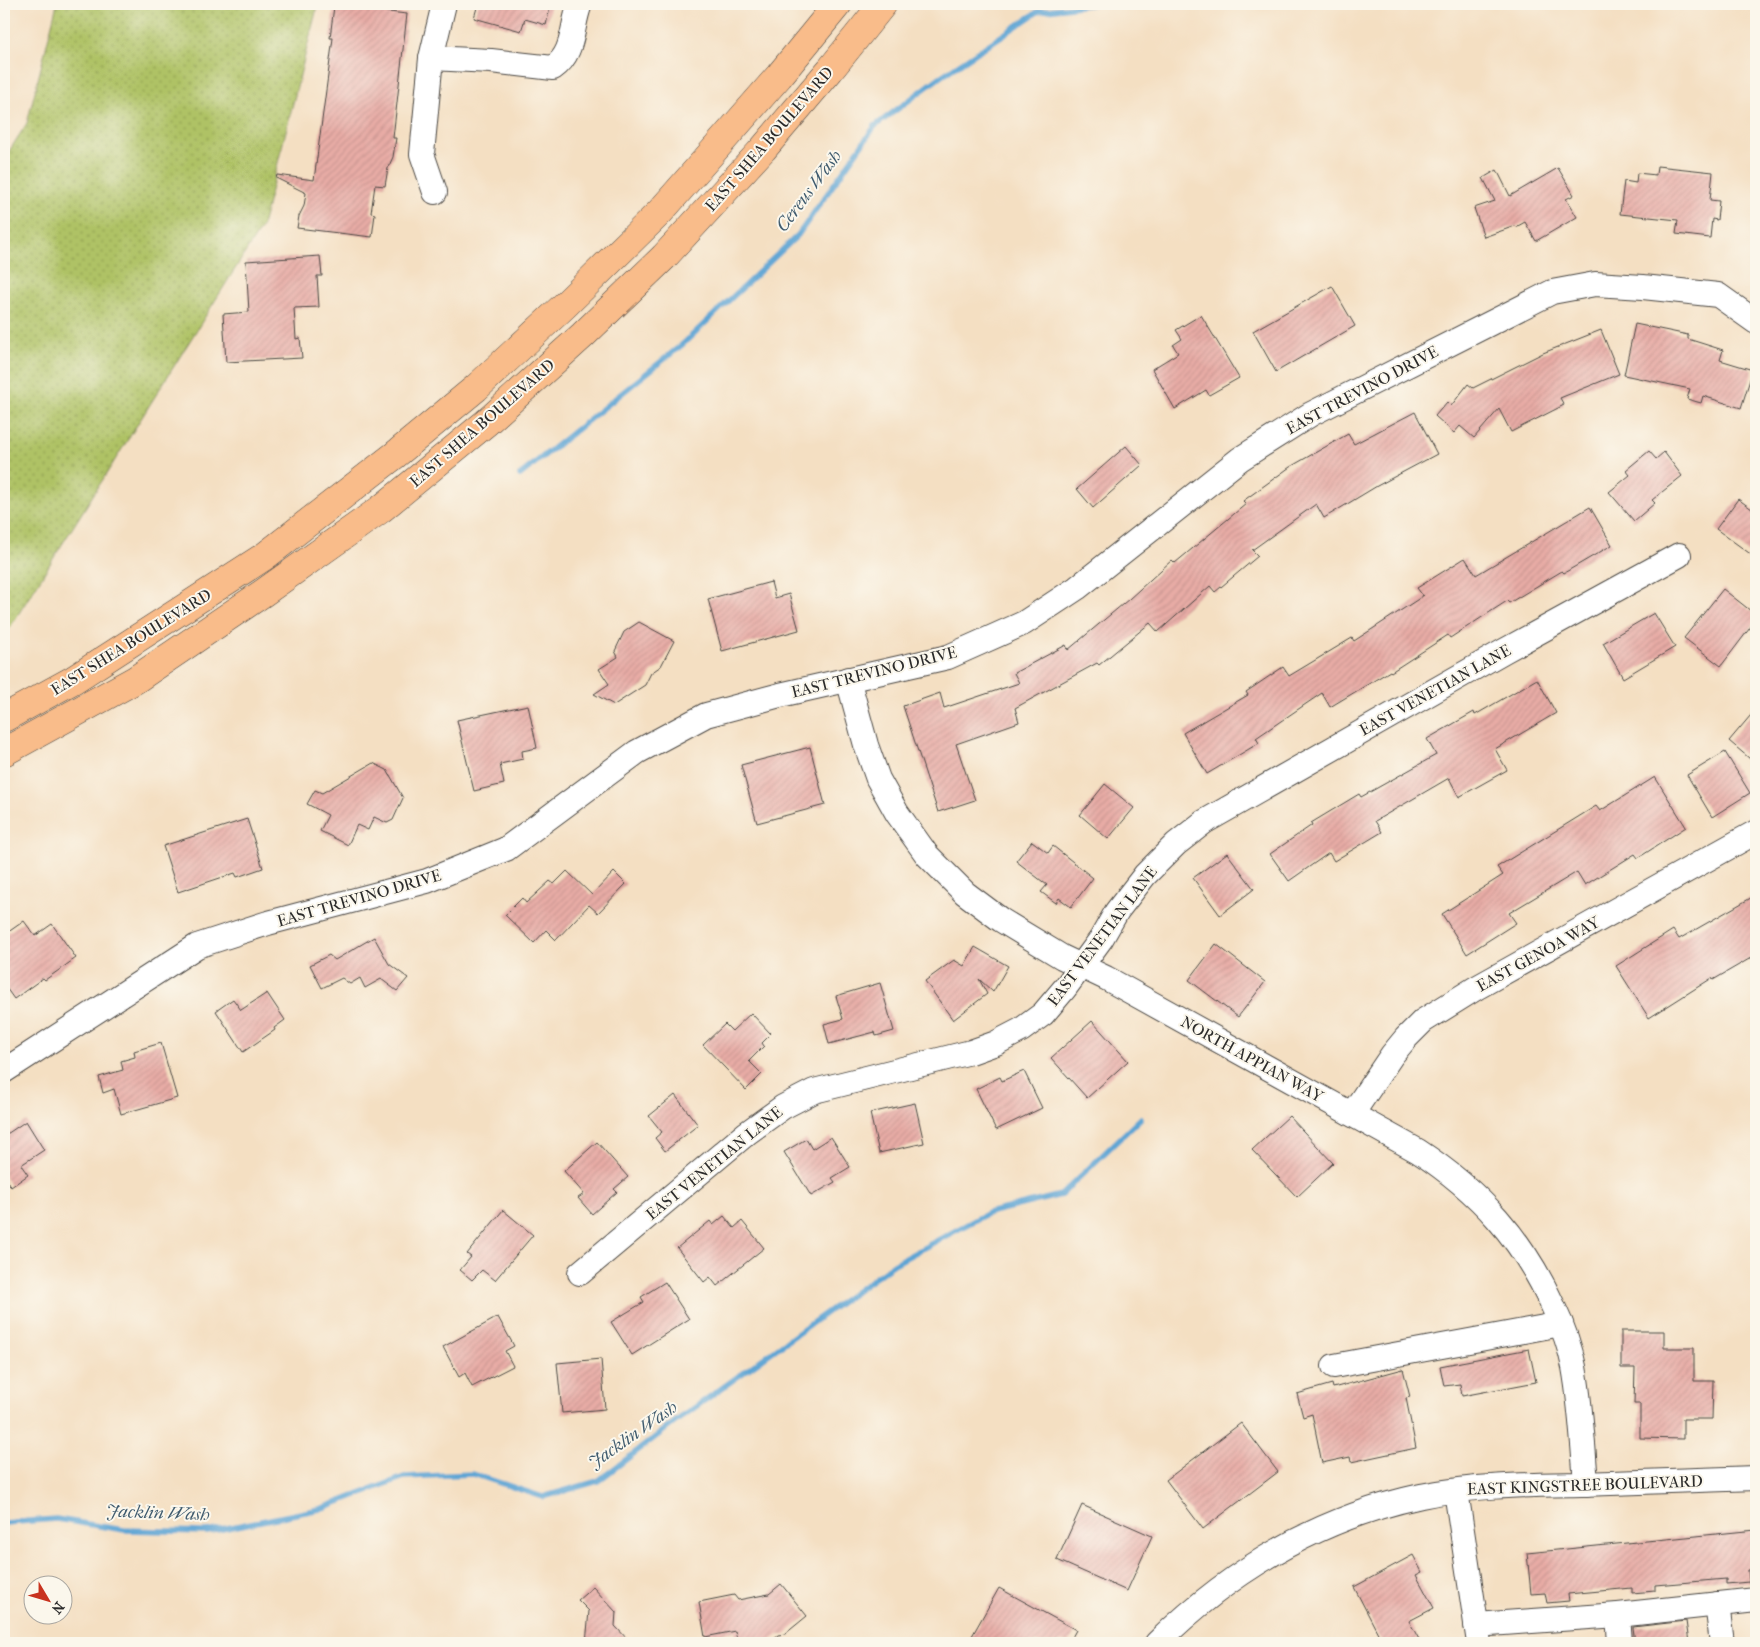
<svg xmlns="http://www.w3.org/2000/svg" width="1760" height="1647" font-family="'IM FELL French Canon',serif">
  <defs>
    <pattern id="grass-dots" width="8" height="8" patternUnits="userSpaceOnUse" patternTransform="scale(1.25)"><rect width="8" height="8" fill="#afc265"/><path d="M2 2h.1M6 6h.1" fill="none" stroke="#8f9e53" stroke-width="1.8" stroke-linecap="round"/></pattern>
    <pattern id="building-hatch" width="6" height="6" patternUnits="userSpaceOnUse" patternTransform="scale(1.25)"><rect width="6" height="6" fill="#e8aca6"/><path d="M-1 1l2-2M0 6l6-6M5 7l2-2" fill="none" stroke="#c7948f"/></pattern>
  </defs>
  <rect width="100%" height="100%" fill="#fbf7ec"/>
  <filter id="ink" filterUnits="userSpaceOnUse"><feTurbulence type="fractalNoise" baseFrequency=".02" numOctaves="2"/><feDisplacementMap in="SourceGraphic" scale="10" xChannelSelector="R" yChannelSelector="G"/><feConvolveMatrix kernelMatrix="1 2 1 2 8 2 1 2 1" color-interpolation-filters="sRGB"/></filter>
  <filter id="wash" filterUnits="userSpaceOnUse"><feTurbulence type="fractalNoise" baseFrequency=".0096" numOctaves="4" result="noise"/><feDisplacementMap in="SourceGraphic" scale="20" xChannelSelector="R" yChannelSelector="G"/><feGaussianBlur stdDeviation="1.12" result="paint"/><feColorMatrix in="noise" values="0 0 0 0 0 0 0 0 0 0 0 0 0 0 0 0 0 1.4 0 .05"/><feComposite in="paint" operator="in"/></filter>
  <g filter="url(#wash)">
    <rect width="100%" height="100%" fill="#f4dfc2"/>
    <polygon fill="url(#grass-dots)" stroke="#6d7648" points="57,4 318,4 262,226 4,637 4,159 27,123"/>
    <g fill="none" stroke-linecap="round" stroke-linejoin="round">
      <g stroke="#5fa5d4" stroke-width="5.5">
        <polyline points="520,475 683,344 798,235 875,126 940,77 1039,11 1095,4"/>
        <polyline points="4,1523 56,1519 124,1530 207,1532 320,1509 404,1477 473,1474 543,1497 598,1481 683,1416 894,1264 988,1213 1061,1195 1141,1118"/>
      </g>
    </g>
    <g id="blocks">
      <g fill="url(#building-hatch)">
        <polygon points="478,4 551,4 546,25 525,19 521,31 474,18"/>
        <polygon points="334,6 407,14 393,138 396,138 393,157 388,168 385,186 375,185 371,213 375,214 372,237 297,228 299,216 304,206 306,193 276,178 277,175 314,180 333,38 330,38"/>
        <polygon points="1657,166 1713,172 1710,200 1719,201 1717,220 1712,219 1710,238 1676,234 1678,220 1620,214 1624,181 1636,183 1637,173 1656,175"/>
        <polygon points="1558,168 1574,195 1566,199 1577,217 1536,241 1525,222 1516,227 1515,226 1484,237 1474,208 1495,201 1483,178 1497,170 1510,196"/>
        <polygon points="320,256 322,276 317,276 319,307 294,308 296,339 300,338 302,358 226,362 223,314 249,312 246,261"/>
        <polygon points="1332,286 1355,326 1276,372 1253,331"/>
        <polygon points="1201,315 1239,378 1209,395 1206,390 1175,409 1152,369 1178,353 1173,345 1182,339 1176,330"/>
        <polygon points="1635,324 1688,335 1688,339 1723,350 1720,360 1753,370 1741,408 1703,396 1701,403 1687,399 1690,389 1624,375"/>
        <polygon points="1601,330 1619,374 1560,398 1564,405 1511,432 1499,409 1474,438 1460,426 1454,433 1435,416 1447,402 1451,406 1468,384 1473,388 1543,353"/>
        <polygon points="1415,412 1437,454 1377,486 1324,518 1316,504 1252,550 1258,556 1215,592 1210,586 1158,632 1150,623 1099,665 1097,663 1015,708 1019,722 956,744 975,800 938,812 903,706 940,693 944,708 1019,683 1014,673 1066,645 1068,650 1129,599 1172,560 1175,563 1246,504 1243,501 1290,467 1348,434 1354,444"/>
        <polygon points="1126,446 1142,465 1093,508 1077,489"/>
        <polygon points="1649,451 1656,459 1664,452 1682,476 1652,500 1655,503 1634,521 1609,492 1630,475 1626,470"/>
        <polygon points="1738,499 1756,512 1756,558 1716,529"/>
        <polygon points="1590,507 1612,545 1564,573 1562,571 1509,603 1507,601 1450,638 1448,635 1391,672 1390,671 1330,707 1322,693 1256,738 1259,743 1207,774 1183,733 1248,695 1246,692 1283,667 1289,676 1352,638 1354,641 1423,596 1417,588 1465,558 1476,575"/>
        <polygon points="771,582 775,598 789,594 799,630 722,651 708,599"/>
        <polygon points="1723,589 1756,615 1756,620 1721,666 1684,638"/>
        <polygon points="1654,613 1675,647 1623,678 1603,643"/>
        <polygon points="639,622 674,641 661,666 651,673 645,685 614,705 594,694 609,684 599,669 618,657 615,651 624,632"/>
        <polygon points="1537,679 1556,713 1495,749 1507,770 1459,797 1449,778 1375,821 1382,832 1334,861 1329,853 1289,881 1270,854 1312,825 1311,823 1359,794 1361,797 1436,755 1427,739 1474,712 1475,715"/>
        <polygon points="528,705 537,748 522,751 523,759 500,764 504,784 474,791 457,720"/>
        <polygon points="1756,709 1756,764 1729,741"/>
        <polygon points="810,747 825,805 757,823 741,765"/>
        <polygon points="1725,752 1750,793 1712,817 1687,775"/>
        <polygon points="373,763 387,770 403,798 393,820 387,823 374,817 368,830 357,825 348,845 320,831 328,815 307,804 315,790 322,793"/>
        <polygon points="1655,777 1686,827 1638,858 1635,854 1585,885 1577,872 1509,913 1516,923 1467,954 1442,914 1503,875 1497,867 1596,806 1600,811"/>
        <polygon points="1105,784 1134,808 1108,839 1080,815"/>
        <polygon points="247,819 263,868 237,877 235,873 178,892 163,846"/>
        <polygon points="1032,841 1048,853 1053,846 1093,878 1071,907 1059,898 1056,903 1041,892 1047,885 1016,861"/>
        <polygon points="1227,853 1254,889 1220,915 1193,878"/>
        <polygon points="567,871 592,895 614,872 626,884 598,913 589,905 556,940 546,930 534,943 505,915 522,898 526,903 550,881 554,884"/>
        <polygon points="1756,895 1756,955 1713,980 1712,978 1649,1018 1616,966 1673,930 1679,939"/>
        <polygon points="24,921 35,936 52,924 76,958 45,980 43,978 14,999 4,985 4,935"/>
        <polygon points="374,937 389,964 408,978 397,991 381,979 365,988 360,978 350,984 342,978 322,988 310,965 329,955 335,960"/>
        <polygon points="1216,944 1265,982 1238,1017 1189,980"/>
        <polygon points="975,947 1008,966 993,992 979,979 987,994 953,1020 925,981 954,960 964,966"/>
        <polygon points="880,983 894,1031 876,1036 875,1032 829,1044 824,1024 843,1019 836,996"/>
        <polygon points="267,993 285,1020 274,1028 275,1030 243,1052 216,1011 233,999 241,1010"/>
        <polygon points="751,1013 771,1034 762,1043 764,1046 749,1061 762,1074 746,1090 703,1045 725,1024 732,1031"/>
        <polygon points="1092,1021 1128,1061 1087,1098 1051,1058"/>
        <polygon points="161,1043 177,1098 121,1114 114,1089 103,1093 99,1077 123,1070 121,1061 135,1057 134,1051"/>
        <polygon points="1024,1071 1042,1108 996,1130 976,1089 1000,1077 1002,1081"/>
        <polygon points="675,1095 698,1125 665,1151 655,1138 662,1132 649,1116"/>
        <polygon points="915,1103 924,1143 879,1153 870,1113"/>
        <polygon points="1289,1116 1333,1163 1297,1197 1252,1150"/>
        <polygon points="26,1121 44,1150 21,1165 28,1175 11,1187 4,1176 4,1136"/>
        <polygon points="831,1137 850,1167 832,1178 835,1182 811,1196 784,1152 806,1139 812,1149"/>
        <polygon points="597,1142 628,1177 614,1189 617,1192 592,1214 578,1198 584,1194 564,1171"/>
        <polygon points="503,1210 533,1235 495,1280 482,1270 472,1280 460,1270 471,1257 467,1254"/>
        <polygon points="724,1216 734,1228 742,1221 764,1248 717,1286 710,1277 704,1282 677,1248 710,1221 713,1225"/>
        <polygon points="665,1282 689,1319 632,1355 611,1322 644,1302 641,1297"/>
        <polygon points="498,1317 514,1346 505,1351 513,1366 472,1387 465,1373 459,1377 443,1347"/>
        <polygon points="1621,1331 1664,1331 1664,1348 1694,1348 1694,1381 1713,1381 1712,1419 1683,1419 1683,1439 1640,1438 1640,1404 1634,1404 1635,1368 1621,1368"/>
        <polygon points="1529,1349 1536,1382 1462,1396 1460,1384 1444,1386 1440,1366"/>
        <polygon points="601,1359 605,1409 562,1413 557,1363"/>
        <polygon points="1403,1369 1410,1397 1406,1398 1416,1448 1351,1462 1350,1457 1322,1463 1312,1414 1303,1417 1297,1394 1332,1384 1333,1388"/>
        <polygon points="1241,1423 1278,1472 1203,1529 1166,1480"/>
        <polygon points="1082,1505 1152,1536 1127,1591 1057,1560"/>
        <polygon points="1756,1530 1756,1569 1748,1570 1749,1582 1726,1584 1726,1579 1655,1585 1655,1591 1632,1593 1632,1588 1568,1594 1569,1601 1547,1603 1545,1593 1531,1594 1527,1553"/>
        <polygon points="1413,1555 1422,1572 1416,1575 1434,1608 1409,1621 1421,1643 1383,1643 1354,1587"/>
        <polygon points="781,1584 807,1616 785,1634 778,1635 769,1642 762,1643 738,1643 735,1631 705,1637 699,1602 734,1595 738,1600 769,1594"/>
        <polygon points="593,1587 616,1612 615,1626 631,1643 586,1643 589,1611 578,1600"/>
        <polygon points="999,1588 1076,1630 1069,1643 968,1643"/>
        <polygon points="1686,1621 1689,1643 1635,1643 1633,1627"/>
      </g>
    </g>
  </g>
  <g filter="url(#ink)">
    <use href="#blocks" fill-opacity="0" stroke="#494642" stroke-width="1"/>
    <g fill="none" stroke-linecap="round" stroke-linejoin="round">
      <defs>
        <g id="minor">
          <path d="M431 58 491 61 553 68C575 53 571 26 580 4"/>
          <polyline points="435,192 422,154 431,58 444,4"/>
          <path d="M848 679 866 745 878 779 897 813 927 855 965 893 1001 920 1062 957 1106 978 1418 1151C1479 1191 1523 1239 1553 1306 1562 1325 1570 1346 1574 1367 1581 1405 1583 1445 1586 1484"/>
          <polyline points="4,1071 197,946 268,923 427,881 506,849 637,752 706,715 780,695 948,657 1024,623 1077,588 1240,459 1311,414 1552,292 1595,284 1643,287 1718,295 1756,322"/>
          <polyline points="1352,1114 1392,1055 1406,1038 1423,1021 1476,988 1756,832"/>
          <polyline points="580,1273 747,1133 783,1107 814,1091 971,1052 996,1043 1021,1030 1043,1014 1065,988 1101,939 1117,911 1145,875 1176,844 1204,822 1504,651 1679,555"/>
          <polyline points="1334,1366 1561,1324"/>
          <polyline points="1456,1491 1479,1643"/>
          <polyline points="1717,1604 1722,1643"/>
          <polyline points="1618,1615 1620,1643"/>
          <polyline points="1476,1625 1618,1615 1756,1600"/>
          <path d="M1157 1643C1231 1570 1319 1518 1421 1496 1474 1485 1528 1485 1582 1484 1640 1482 1698 1480 1756 1478"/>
        </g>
        <g id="major">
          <polyline points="4,718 73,680 265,556 395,455 476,388 564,306 660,212 779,76 838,4"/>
          <polyline points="4,752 135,680 263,593 381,509 487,422 583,335 664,257 763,149 830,70 883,4"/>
        </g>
      </defs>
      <use href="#minor" stroke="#494642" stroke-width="26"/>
      <use href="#major" stroke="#494642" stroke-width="29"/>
      <use href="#minor" stroke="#fff" stroke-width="24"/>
      <use href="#major" stroke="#f9bc8a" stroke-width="28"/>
    </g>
  </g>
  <g text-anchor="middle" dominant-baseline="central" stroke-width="4" stroke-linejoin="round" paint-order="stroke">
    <g font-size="16" fill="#2b2b2b" stroke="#fbf7ec">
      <text transform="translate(769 139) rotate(-49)">EAST SHEA BOULEVARD</text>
      <text transform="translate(1362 390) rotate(-28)">EAST TREVINO DRIVE</text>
      <text transform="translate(482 423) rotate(-41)">EAST SHEA BOULEVARD</text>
      <text transform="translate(131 642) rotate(-32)">EAST SHEA BOULEVARD</text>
      <text transform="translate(874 672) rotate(-14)">EAST TREVINO DRIVE</text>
      <text transform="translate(1435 690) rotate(-29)">EAST VENETIAN LANE</text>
      <text transform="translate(359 898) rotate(-16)">EAST TREVINO DRIVE</text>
      <text transform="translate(1102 936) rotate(-53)">EAST VENETIAN LANE</text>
      <text transform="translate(1538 954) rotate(-29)">EAST GENOA WAY</text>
      <text transform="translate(1252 1059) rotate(29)">NORTH APPIAN WAY</text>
      <text transform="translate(714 1163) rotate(-39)">EAST VENETIAN LANE</text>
      <text transform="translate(1585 1485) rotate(-2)">EAST KINGSTREE BOULEVARD</text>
    </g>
    <g font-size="18" font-style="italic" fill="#405c6f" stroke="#fbf7ec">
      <text transform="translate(809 191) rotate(-53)">Cereus Wash</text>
      <text transform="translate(633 1435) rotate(-35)">Jacklin Wash</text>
      <text transform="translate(158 1513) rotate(2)">Jacklin Wash</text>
    </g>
  </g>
  <rect width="1760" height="1647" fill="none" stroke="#fbf7ec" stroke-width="20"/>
  <g transform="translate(48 1600) rotate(128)"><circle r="24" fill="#fbf7ec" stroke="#a8a59f"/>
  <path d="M0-4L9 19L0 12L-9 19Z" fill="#c8321e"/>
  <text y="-8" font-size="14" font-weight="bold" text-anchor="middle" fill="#2b2b2b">N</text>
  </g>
</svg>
